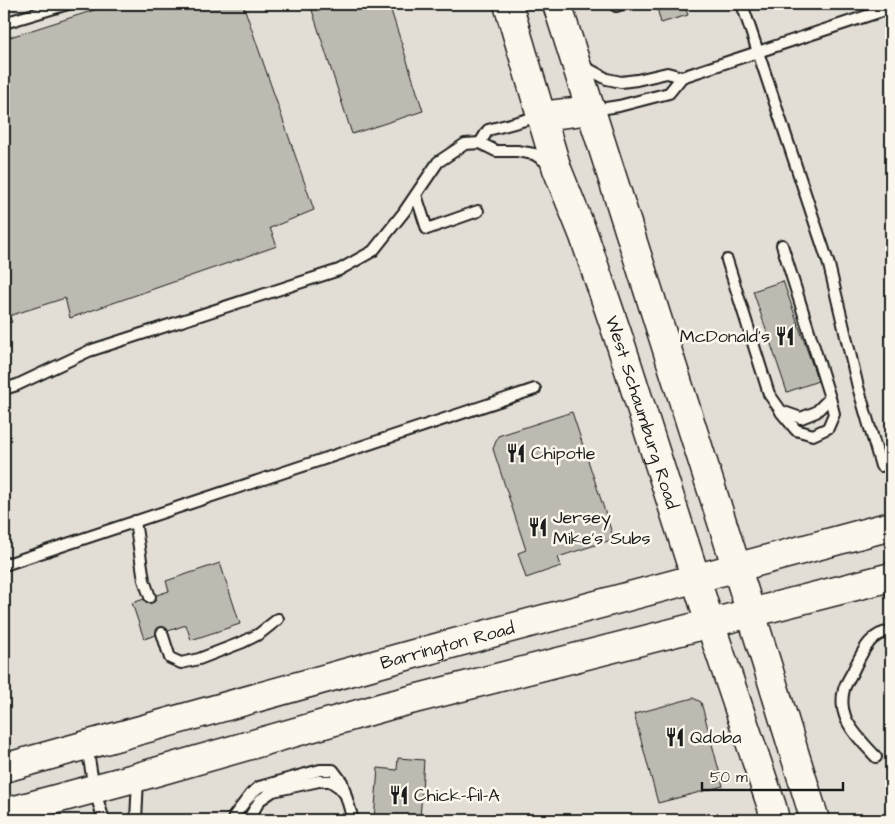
<svg xmlns="http://www.w3.org/2000/svg" width="895" height="824" font-family="'Architects Daughter',sans-serif">
  <rect width="100%" height="100%" fill="#f2eee4"/>
  <filter id="ink" filterUnits="userSpaceOnUse"><feTurbulence type="fractalNoise" baseFrequency=".02" numOctaves="2"/><feDisplacementMap in="SourceGraphic" scale="10" xChannelSelector="R" yChannelSelector="G"/><feConvolveMatrix kernelMatrix="1 2 1 2 8 2 1 2 1" color-interpolation-filters="sRGB"/></filter>
  <g filter="url(#ink)">
    <rect fill="#e2ded5" x="4" y="4" width="887" height="816"/>
    <g fill="#bdbab1" stroke="#1c1c1c">
      <polygon points="113,4 243,4 314,210 270,228 277,246 70,318 65,298 9,316 12,322 4,324 4,39"/>
      <polygon points="310,4 389,4 423,111 352,134"/>
      <polygon points="656,4 684,4 688,15 661,23"/>
      <polygon points="783,281 818,381 787,392 753,291"/>
      <polygon points="572,412 614,539 558,557 561,566 526,578 518,553 526,550 493,449 498,436"/>
      <polygon points="220,563 240,624 191,640 186,625 144,639 132,603 169,591 166,581"/>
      <polygon points="693,698 701,702 723,786 658,803 634,714"/>
      <polygon points="398,758 424,760 420,820 374,820 378,768 397,770"/>
    </g>
    <g fill="none" stroke-linecap="round" stroke-linejoin="round">
      <defs>
        <g id="lane">
          <polyline points="615,4 616,6 622,4"/>
          <polyline points="742,4 829,265 858,387 881,466"/>
          <polyline points="4,23 68,4"/>
          <polyline points="581,65 607,79 621,82 637,80 667,73 682,77"/>
          <polyline points="593,110 619,106 669,93 682,77 891,8"/>
          <polyline points="480,143 488,130 540,116"/>
          <polyline points="416,195 427,229 478,211"/>
          <polyline points="727,260 769,394 781,411 801,418 816,412 830,398 782,245"/>
          <polyline points="4,389 17,385 89,351 339,270 373,251 404,212 438,162 465,144 480,143 496,151 517,151 534,154 551,165"/>
          <polyline points="781,412 796,430 813,435 828,428 834,414 830,398"/>
          <polyline points="135,521 144,580 150,597"/>
          <polyline points="4,565 535,389"/>
          <polyline points="162,633 170,658 181,663 199,659 243,642 259,634 278,619"/>
          <polyline points="87,746 94,789 104,820"/>
          <path d="M876 757C866 746 849 729 845 716 842 708 842 697 844 689 846 683 850 677 853 671 861 655 870 631 891 632"/>
          <polyline points="136,820 138,779"/>
          <polyline points="242,820 234,816 251,794 259,787 320,770 333,770 342,782 353,820"/>
          <polyline points="248,820 260,800 273,791 319,781 330,781 339,787 344,793"/>
        </g>
        <g id="secondary">
          <path id="s1" d="M508 4 557 169 584 236 621 345 710 623 772 807 775 820"/>
          <polyline points="557,4 751,613 815,820"/>
          <polyline points="541,116 591,110"/>
          <path id="s2" d="M4 768 410 655 891 526"/>
          <polyline points="4,813 138,777 387,706 891,577"/>
        </g>
      </defs>
      <use href="#lane" stroke="#1c1c1c" stroke-width="14"/>
      <use href="#secondary" stroke="#1c1c1c" stroke-width="31"/>
      <use href="#lane" stroke="#fbf7ec" stroke-width="10"/>
      <use href="#secondary" stroke="#fbf7ec" stroke-width="28"/>
    </g>
  </g>
  <defs>
    <symbol id="restaurant-bare" viewBox="-9 -9 18 18"><path d="M-5-6h1v4h1v-4h1v4h1v-4h1v5L-1.5 .5V6h-2V.5L-5-1ZM5-6V6H3V1.5H1.5Q1.5-4 5-6Z" fill="#1c1c1c" stroke="#fbf7ec" stroke-width="2.5" paint-order="stroke"/></symbol>
  </defs>
  <g fill-rule="evenodd">
    <use href="#restaurant-bare" x="771" y="322" width="28" height="28"/>
    <use href="#restaurant-bare" x="502" y="439" width="28" height="28"/>
    <use href="#restaurant-bare" x="524" y="513" width="28" height="28"/>
    <use href="#restaurant-bare" x="661" y="723" width="28" height="28"/>
    <use href="#restaurant-bare" x="385" y="781" width="28" height="28"/>
  </g>
  <g text-anchor="middle" dominant-baseline="central" stroke-width="5" stroke-linejoin="round" paint-order="stroke">
    <g font-size="18" fill="#1c1c1c" stroke="#fbf7ec" text-anchor="start">
      <text x="770" y="336" text-anchor="end">McDonald's</text>
      <text x="531" y="453">Chipotle</text>
      <text x="553" y="517">Jersey<tspan x="553" dy="21">Mike's Subs</tspan></text>
      <text x="690" y="737">Qdoba</text>
      <text x="414" y="795">Chick-fil-A</text>
    </g>
    <g font-size="18" fill="#1c1c1c" stroke="#fbf7ec">
      <text stroke="none"><textPath href="#s1" startOffset="430">West Schaumburg Road</textPath></text>
      <text stroke="none"><textPath href="#s2" startOffset="460">Barrington Road</textPath></text>
    </g>
  </g>
  <rect width="895" height="824" fill="none" stroke="#fbf7ec" stroke-width="20"/>
  <rect x="10" y="10" width="875" height="804" fill="none" stroke="#1c1c1c" stroke-width="2" filter="url(#ink)"/>
  <path d="M702 782v8h141v-8" fill="none" stroke="#1c1c1c" stroke-width="2.5"/>
  <text x="710" y="782" font-size="15" fill="#1c1c1c" stroke="#fbf7ec" stroke-width="4" paint-order="stroke">50 m</text>
</svg>
